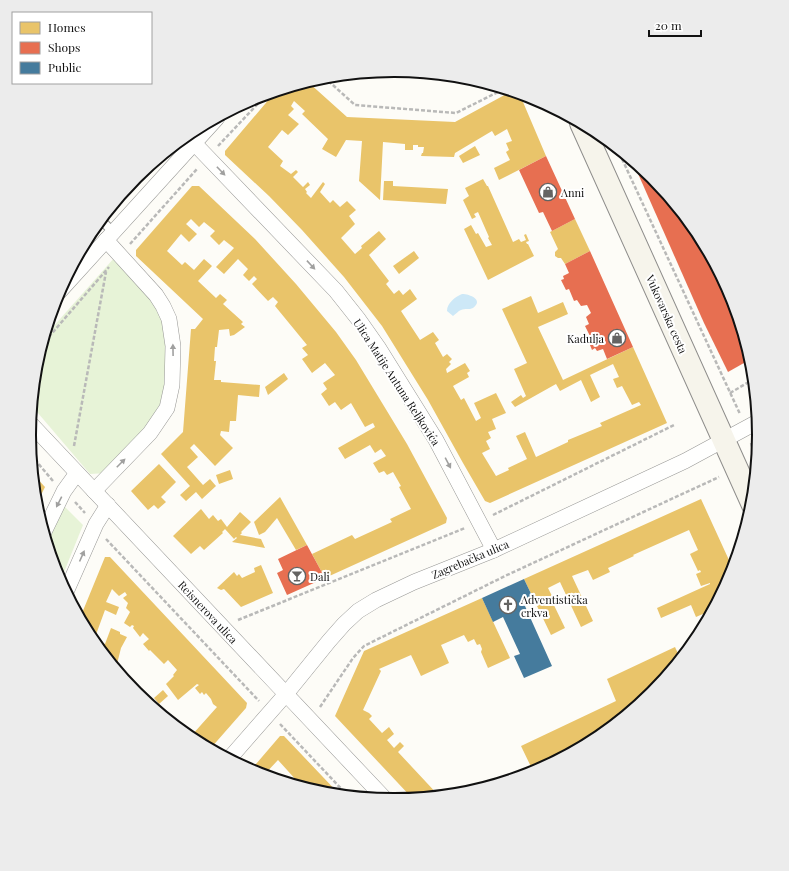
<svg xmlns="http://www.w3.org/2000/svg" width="789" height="871" font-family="'Playfair Display',serif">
  <rect width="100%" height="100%" fill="#fdfcf7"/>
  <g fill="#e7f3d7">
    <polygon points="115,257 149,293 163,318 168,351 166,377 162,400 150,425 107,473 90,474 32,406 36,364 44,337"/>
    <polygon points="64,506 83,525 60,582 57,575 46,539"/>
  </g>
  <path fill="#cde8f7" d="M462 294C470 294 484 300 473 308 469 310 465 308 461 310 458 311 456 314 453 316L447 311C447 303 455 297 462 294Z"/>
  <g fill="#e9c46a">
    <polygon points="308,82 347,117 455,122 512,91 518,93 520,95 546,156 499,180 494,168 510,160 506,152 509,150 506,143 512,141 507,129 495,136 492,131 455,153 454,157 421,156 422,153 423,153 424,147 418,147 418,145 413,145 413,150 405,150 405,144 383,142 380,200 359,181 362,141 346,140 336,157 322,149 328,139 302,114 305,111 294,101 291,106 294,109 288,115 299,124 288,135 282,130 268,147 283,161 280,166 291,174 296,170 298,172 293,177 303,187 308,182 310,185 305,189 307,192 306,193 311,198 323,182 325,184 320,192 330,203 333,200 340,207 347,201 356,210 349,216 355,224 341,238 355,254 362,248 361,246 379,231 386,239 369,255 389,281 386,284 394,294 399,290 403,295 410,289 417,299 401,311 420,340 433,332 439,340 435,343 443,357 447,354 452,359 449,362 451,364 446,369 447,373 465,363 470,371 467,373 469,377 453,386 461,400 464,398 476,421 481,418 474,403 496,393 506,413 492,419 496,429 488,432 491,438 486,441 490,449 482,453 496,476 509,470 508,468 527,459 516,436 525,432 536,457 568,442 568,440 602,426 600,423 641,405 639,402 632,405 622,386 617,388 613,379 619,377 613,364 590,375 600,397 591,402 581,380 560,391 556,384 515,407 511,402 521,395 523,398 526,396 514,369 527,363 502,309 531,296 538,313 563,302 568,314 538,327 563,380 633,347 667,423 490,503 485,501 463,463 428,400 382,326 344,277 302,230 269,196 225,155 225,151 276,91"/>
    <polygon points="475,146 480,155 463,163 459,156"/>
    <polygon points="483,179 487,186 488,186 513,242 519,239 521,242 526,240 524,235 526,234 529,241 526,242 527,244 528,244 534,256 488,280 464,229 471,225 476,234 478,233 486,247 492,245 488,238 489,237 478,212 474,214 476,217 472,219 463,200 469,196 465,188"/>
    <polygon points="384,181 393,181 393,186 448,189 446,204 383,200"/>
    <polygon points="192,186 199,186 255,239 296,284 336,332 356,360 407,444 447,518 446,523 325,578 312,554 352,535 355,539 392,522 390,519 411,509 399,487 401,486 393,472 387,475 384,471 379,473 373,463 386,456 381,449 375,453 370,445 345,459 338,448 375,427 373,423 365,427 351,403 341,410 335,402 329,406 321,394 327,389 323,383 335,375 325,363 312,373 302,359 308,355 302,348 307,345 275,306 278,302 273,297 268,301 252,284 257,279 254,276 249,281 243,275 248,269 238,259 224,274 216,267 234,248 224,240 219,245 210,236 215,231 204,222 199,227 191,219 186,224 197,234 189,242 181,234 167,251 182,265 185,262 194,270 204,259 212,266 198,281 216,298 220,294 227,300 223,304 243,322 241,324 245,327 234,335 230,336 229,329 219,330 217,347 215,347 214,361 216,361 214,380 221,380 221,382 260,385 259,397 238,395 236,421 230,421 229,432 221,431 220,435 233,448 215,466 194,444 190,448 198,457 187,467 203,485 210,479 216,486 202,499 196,492 186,501 180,495 190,486 161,454 183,432 191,329 195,329 203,319 136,256 136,250"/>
    <polygon points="575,219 590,251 565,264 561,258 558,258 555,256 555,252 558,249 550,232"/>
    <polygon points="414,251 419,258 399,274 393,266"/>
    <polygon points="284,373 288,379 268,395 265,387"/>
    <polygon points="159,464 176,482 161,497 166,502 158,509 154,505 148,510 131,491"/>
    <polygon points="230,470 233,479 219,484 216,475"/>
    <polygon points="33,474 45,487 36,505"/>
    <polygon points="280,497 307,545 296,550 277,518 265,532 259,535 254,522"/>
    <polygon points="701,499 734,571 714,609 696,617 691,605 661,618 657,608 710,584 710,583 701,586 696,574 701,572 700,570 698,571 690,554 698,550 689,530 633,555 634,556 608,568 610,572 593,580 588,570 572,576 593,621 581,627 560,582 548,588 552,596 550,597 565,628 551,635 524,579"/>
    <polygon points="201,509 209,519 213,515 218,521 221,519 227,527 240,512 251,522 241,532 242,533 240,535 261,539 265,548 232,542 237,538 236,537 234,539 225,529 222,532 223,533 204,550 200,546 191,554 173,536"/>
    <polygon points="105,557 110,557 247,703 246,708 210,749 192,739 193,738 192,735 217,707 213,704 211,699 206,693 204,695 202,692 200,694 195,688 199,685 197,684 178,700 166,684 174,676 173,675 177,670 168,660 164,664 150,650 149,651 143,644 149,639 143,633 140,637 133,628 134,626 132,625 130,627 124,623 130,612 126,608 128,603 123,598 127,595 125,592 119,596 112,589 106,602 119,607 116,615 105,610 94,640 105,644 111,628 120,632 120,634 127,637 121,648 117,664 109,661 90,638 80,618"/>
    <polygon points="261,565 273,593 241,607 224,589 221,590 217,588 234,572 237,576 239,574 242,578 255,572 254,568"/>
    <polygon points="482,598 510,658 488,668 481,652 482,649 480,644 477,645 474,639 468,642 464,635 441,645 449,663 421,676 411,655 379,669 381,671 363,710 369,713 372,716 369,719 382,733 389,727 394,734 387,740 394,748 400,742 404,746 398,752 440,797 413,799 335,716 364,651"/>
    <polygon points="675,647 681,660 653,694 597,740 534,773 521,746 616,701 607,679"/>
    <polygon points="163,690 168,696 159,704 154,698"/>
    <polygon points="280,736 284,736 341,796 323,794 293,785 297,781 278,760 263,776 250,771"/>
  </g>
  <g fill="#e76f51">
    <polygon points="546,156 575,219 552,231 543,212 539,213 519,170"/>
    <polygon points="632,160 653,177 699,233 733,297 751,359 728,372 704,323"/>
    <polygon points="590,251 633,347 607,359 603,349 597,351 595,348 592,350 588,340 591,338 585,326 589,324 586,317 591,313 587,305 581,306 577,300 574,301 569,289 566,290 561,280 564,279 563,276 569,273 565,264"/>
    <polygon points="307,545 325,578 287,595 277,573 283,570 278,559"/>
  </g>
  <polygon fill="#457b9d" points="524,579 535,602 525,606 552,666 524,678 514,656 520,654 503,617 493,622 482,598"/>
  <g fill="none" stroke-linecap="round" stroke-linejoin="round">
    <defs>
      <polyline id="lane" points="101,220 113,232"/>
      <g id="street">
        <polyline points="194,143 336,291 359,320 378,347 436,440 494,550"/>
        <polyline points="59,292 217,118"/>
        <polyline points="30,423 386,800"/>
        <polyline points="94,491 150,433 167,408 172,385 173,346 169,319 163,306 156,295 106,240"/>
        <polyline points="44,532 64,491 77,473"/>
        <polyline points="66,592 96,524 108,505"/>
        <polyline points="229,759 286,694 329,641 344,624 358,611 376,600 414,582 494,550 685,461 759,421"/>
      </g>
      <polyline id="secondary" points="581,123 753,505"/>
    </defs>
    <use href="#lane" stroke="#979795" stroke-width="10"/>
    <use href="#street" stroke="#979795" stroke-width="16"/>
    <use href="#secondary" stroke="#8e8d8b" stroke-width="24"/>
    <g stroke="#b9b9b8" stroke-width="2.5" stroke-dasharray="4 2" stroke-linecap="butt">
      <polyline points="324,77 355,105 456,113 504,89"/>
      <polyline points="218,146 267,94"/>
      <polyline points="617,148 740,414"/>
      <polyline points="130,244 197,169"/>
      <polyline points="41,346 109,267"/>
      <polyline points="730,393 754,379"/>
      <polyline points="32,403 37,408"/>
      <polyline points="751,443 756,460"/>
      <polyline points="74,446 106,272"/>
      <polyline points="31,455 53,481"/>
      <polyline points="75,502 85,513"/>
      <polyline points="493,515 674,425"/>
      <polyline points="106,539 259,701"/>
      <polyline points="238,620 465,528"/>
      <polyline points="320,707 353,658 364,646 505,576 719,477"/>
      <polyline points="280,724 349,797"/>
      <polyline points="401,795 406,800"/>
    </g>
    <use href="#lane" stroke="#fffffe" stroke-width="8"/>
    <use href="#street" stroke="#fffffe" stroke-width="15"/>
    <use href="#secondary" stroke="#f6f4eb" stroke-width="22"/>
  </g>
  <defs><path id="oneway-solid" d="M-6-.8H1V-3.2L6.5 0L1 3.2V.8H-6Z"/></defs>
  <g fill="#a0a09f">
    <use href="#oneway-solid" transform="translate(221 171) rotate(46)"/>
    <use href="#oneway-solid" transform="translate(311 265) rotate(47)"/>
    <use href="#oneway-solid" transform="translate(173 350) rotate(-91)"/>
    <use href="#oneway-solid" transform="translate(121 463) rotate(-45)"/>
    <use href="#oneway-solid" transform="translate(448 463) rotate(62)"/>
    <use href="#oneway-solid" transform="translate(59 502) rotate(117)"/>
    <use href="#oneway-solid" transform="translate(82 556) rotate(-66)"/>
  </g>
  <defs>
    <symbol id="shop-ring" viewBox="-11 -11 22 22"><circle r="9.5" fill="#fff" stroke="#646362" stroke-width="1.5"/><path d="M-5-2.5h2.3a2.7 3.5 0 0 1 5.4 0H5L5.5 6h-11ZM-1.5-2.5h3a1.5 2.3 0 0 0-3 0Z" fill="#646362"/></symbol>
    <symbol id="bar-ring" viewBox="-11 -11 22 22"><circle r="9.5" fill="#fff" stroke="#646362" stroke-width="1.5"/><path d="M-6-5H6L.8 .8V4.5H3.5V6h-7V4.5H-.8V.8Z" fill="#646362"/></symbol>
    <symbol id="church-ring" viewBox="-11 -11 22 22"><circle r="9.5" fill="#fff" stroke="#646362" stroke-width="1.5"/><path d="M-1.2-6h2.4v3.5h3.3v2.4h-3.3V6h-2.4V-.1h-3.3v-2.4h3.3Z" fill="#646362"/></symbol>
  </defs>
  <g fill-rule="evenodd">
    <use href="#shop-ring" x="538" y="182" width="20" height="20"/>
    <use href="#shop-ring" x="607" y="328" width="20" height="20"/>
    <use href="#bar-ring" x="287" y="566" width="20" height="20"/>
    <use href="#church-ring" x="498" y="595" width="20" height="20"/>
  </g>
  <g text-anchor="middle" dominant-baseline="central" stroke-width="4" stroke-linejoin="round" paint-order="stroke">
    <g font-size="11" fill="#111" stroke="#fff" text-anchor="start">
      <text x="561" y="192">Anni</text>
      <text x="604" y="338" text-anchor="end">Kadulja</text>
      <text x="310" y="576">Dali</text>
      <text x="521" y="599">Adventistička<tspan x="521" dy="13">crkva</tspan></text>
    </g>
    <g font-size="11" fill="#111" stroke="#fff">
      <text transform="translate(667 314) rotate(66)">Vukovarska cesta</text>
      <text transform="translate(397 382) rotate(57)">Ulica Matije Antuna Reljkovića</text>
      <text transform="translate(470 559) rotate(-23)">Zagrebačka ulica</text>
      <text transform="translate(208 612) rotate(47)">Reisnerova ulica</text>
    </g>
  </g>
  <path d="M0 0H789V871H0ZM36 435a358 358 0 1 1 716 0a358 358 0 1 1-716 0Z" fill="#ececec" fill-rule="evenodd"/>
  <path fill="none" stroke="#111" stroke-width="2" d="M36 435a358 358 0 1 1 716 0a358 358 0 1 1-716 0Z"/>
  <rect x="12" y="12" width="140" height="72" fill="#ffffff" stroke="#a0a0a0"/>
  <rect x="20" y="22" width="20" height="12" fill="#e9c46a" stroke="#a0a0a0"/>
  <text x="48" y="32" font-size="12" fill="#111111">Homes</text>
  <rect x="20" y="42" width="20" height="12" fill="#e76f51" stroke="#a0a0a0"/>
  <text x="48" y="52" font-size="12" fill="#111111">Shops</text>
  <rect x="20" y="62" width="20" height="12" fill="#457b9d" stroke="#a0a0a0"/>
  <text x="48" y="72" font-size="12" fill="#111111">Public</text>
  <path d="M649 30v6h52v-6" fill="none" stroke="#111111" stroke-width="2"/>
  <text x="655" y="30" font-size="12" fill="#111111" stroke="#ffffff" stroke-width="3" paint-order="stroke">20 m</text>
</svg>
